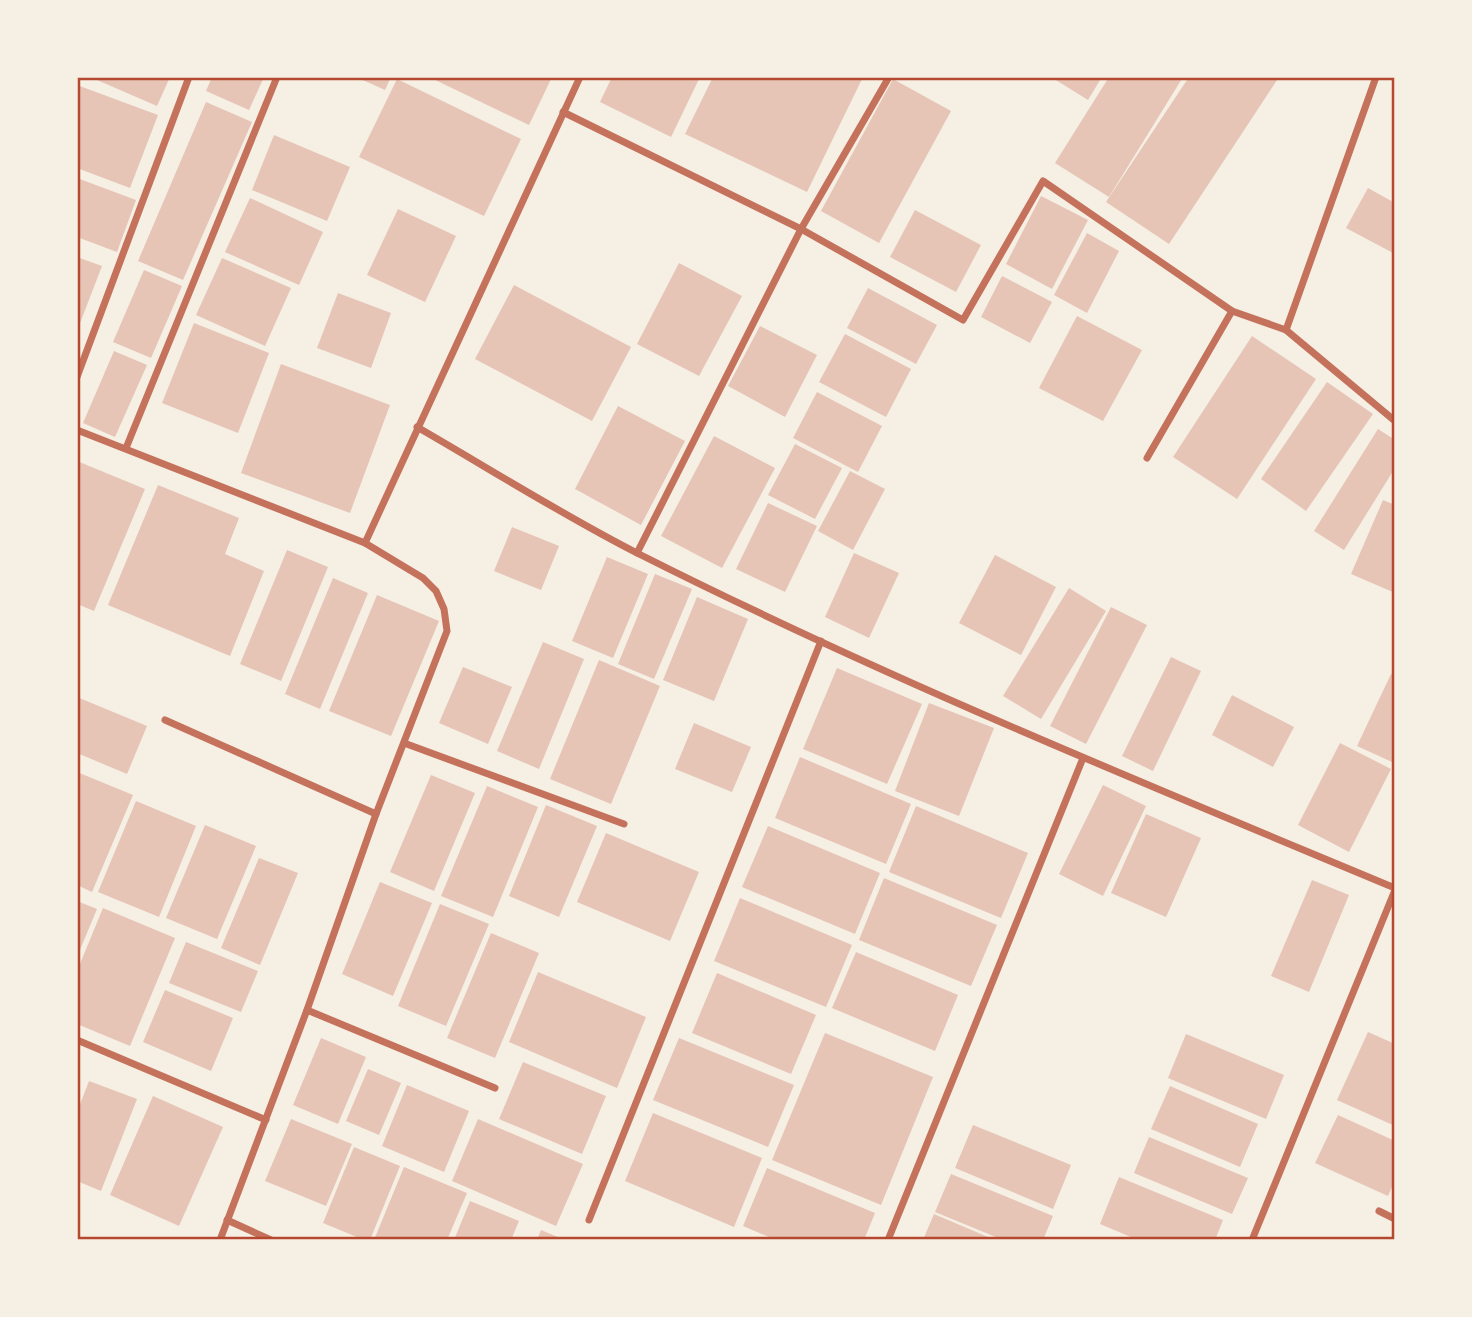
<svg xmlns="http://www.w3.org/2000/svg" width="1472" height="1317" font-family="'Alegreya Sans',sans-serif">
  <rect width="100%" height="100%" fill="#f6efe4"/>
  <g fill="#e6c5b7">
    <polygon points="90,77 170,77 157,106"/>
    <polygon points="212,77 264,77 249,110 206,91"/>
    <polygon points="356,77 391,77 385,90"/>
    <polygon points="429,77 552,77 529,125"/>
    <polygon points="612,77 700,77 671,137 600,102"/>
    <polygon points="713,77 863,77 807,192 685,134"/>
    <polygon points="1051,77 1102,77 1088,100"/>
    <polygon points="1109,77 1183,77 1109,197 1055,163"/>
    <polygon points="1189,77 1279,77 1169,244 1106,202"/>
    <polygon points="397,79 521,139 484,216 359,157"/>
    <polygon points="893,79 951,111 879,243 821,211"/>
    <polygon points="77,85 158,115 130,188 77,168"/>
    <polygon points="206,102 252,122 183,280 138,261"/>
    <polygon points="274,135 350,167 327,221 252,190"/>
    <polygon points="77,178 136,200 117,252 77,237"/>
    <polygon points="1368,188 1395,203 1395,254 1346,228"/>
    <polygon points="1041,196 1088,220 1052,289 1006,264"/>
    <polygon points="250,198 323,232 299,285 225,252"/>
    <polygon points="398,209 456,236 425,302 367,275"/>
    <polygon points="915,210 981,245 956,292 890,257"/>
    <polygon points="1087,233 1119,251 1087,313 1054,295"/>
    <polygon points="77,257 102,266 77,331"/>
    <polygon points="222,258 291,288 265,346 196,315"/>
    <polygon points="679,263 742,296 699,376 637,344"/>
    <polygon points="144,270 182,286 151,358 113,342"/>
    <polygon points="1002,276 1052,302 1030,343 981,317"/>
    <polygon points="514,285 631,347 592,421 475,359"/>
    <polygon points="868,288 937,325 916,364 847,328"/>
    <polygon points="338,293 391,313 371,368 317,348"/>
    <polygon points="1077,316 1142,350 1103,421 1039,388"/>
    <polygon points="194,323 269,353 238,433 162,403"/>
    <polygon points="760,326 817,355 785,417 728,386"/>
    <polygon points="845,334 911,369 886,417 819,382"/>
    <polygon points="1252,336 1316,379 1237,499 1173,457"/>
    <polygon points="114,351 147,365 115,437 83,423"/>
    <polygon points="281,364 390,405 350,513 241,473"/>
    <polygon points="1327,382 1373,414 1306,511 1261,479"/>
    <polygon points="817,392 882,426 858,472 793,438"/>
    <polygon points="618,406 685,441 641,525 575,489"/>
    <polygon points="1378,429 1395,440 1395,468 1344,550 1314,531"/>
    <polygon points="714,436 775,468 722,568 661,536"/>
    <polygon points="795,444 842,468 815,519 768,495"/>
    <polygon points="77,461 145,489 94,611 77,604"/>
    <polygon points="850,471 885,489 853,550 818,531"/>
    <polygon points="158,485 239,518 225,554 264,571 230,656 108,605"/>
    <polygon points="1383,500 1395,505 1395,593 1351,574"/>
    <polygon points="768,503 817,526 785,592 736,569"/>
    <polygon points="512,527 559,546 541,590 494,571"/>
    <polygon points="287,550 328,567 281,681 240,664"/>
    <polygon points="854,553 899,573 869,638 825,617"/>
    <polygon points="995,555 1056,587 1021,655 959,623"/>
    <polygon points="607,557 648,574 613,658 572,641"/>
    <polygon points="655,574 692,589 654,679 618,664"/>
    <polygon points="333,578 368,593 320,709 285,694"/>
    <polygon points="1069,588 1106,611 1041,719 1003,696"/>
    <polygon points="377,595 439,621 391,736 329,711"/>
    <polygon points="697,597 748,619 714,701 663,680"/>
    <polygon points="1111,607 1147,625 1086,744 1050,726"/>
    <polygon points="543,642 584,659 539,769 497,751"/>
    <polygon points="1171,657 1201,671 1153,771 1122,756"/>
    <polygon points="599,660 660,686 611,804 550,779"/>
    <polygon points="463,667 512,687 488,744 439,723"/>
    <polygon points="837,668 922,704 887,784 803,749"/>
    <polygon points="1391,674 1395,676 1395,755 1392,762 1357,746"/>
    <polygon points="1232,695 1294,727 1273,767 1212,735"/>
    <polygon points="77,697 147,726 127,774 77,753"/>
    <polygon points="929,703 994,728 959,816 895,791"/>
    <polygon points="694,723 751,747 732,792 675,769"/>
    <polygon points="1340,743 1391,769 1349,852 1298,825"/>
    <polygon points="800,757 911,804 886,864 775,818"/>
    <polygon points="77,772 133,795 92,892 77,885"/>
    <polygon points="431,775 475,793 434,891 390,872"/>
    <polygon points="1103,785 1146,806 1103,896 1059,874"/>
    <polygon points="487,786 538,807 493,917 441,896"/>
    <polygon points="136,801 196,826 159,917 98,892"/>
    <polygon points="546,805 597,826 559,917 509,896"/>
    <polygon points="916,806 1028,853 1001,918 889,872"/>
    <polygon points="1146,814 1201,838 1166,917 1111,893"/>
    <polygon points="205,825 256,846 217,939 166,918"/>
    <polygon points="768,826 880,873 855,934 742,887"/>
    <polygon points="606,833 699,872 670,941 577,902"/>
    <polygon points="259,858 298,873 260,965 221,948"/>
    <polygon points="884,878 997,925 971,986 859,940"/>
    <polygon points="1312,880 1349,895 1309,992 1271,976"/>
    <polygon points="380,882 432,903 393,996 342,974"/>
    <polygon points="740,898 852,945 826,1007 714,961"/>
    <polygon points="77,901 97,909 77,957"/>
    <polygon points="440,904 489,924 446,1026 398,1006"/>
    <polygon points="103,908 175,938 130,1046 77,1024 77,971"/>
    <polygon points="491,933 539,953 495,1058 447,1038"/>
    <polygon points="186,942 258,971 241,1012 169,983"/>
    <polygon points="856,952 958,995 935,1051 832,1008"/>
    <polygon points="538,972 646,1017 617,1088 509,1042"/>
    <polygon points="717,973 816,1015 791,1074 692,1033"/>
    <polygon points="165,990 233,1018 211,1071 143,1042"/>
    <polygon points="1368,1032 1395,1044 1395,1126 1337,1100"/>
    <polygon points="825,1033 933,1077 881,1205 772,1160"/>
    <polygon points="1186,1034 1284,1075 1266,1119 1168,1078"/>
    <polygon points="321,1038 366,1057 338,1124 293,1105"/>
    <polygon points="679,1038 794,1085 768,1147 653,1100"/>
    <polygon points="523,1062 606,1096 582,1154 499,1119"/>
    <polygon points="368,1069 401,1083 379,1135 346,1121"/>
    <polygon points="89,1081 137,1099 101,1191 77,1181 77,1112"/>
    <polygon points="407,1085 469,1111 444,1172 382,1146"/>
    <polygon points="1170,1086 1258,1124 1240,1167 1151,1129"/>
    <polygon points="153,1096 223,1127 179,1226 110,1195"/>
    <polygon points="653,1113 762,1158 734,1227 625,1181"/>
    <polygon points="1338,1115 1395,1141 1395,1180 1388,1196 1315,1163"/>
    <polygon points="291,1119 352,1144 326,1206 265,1181"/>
    <polygon points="478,1119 583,1164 556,1226 452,1181"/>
    <polygon points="973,1125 1071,1165 1053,1209 955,1168"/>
    <polygon points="1149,1137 1248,1178 1232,1214 1134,1173"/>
    <polygon points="354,1147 400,1166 370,1240 364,1240 323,1223"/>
    <polygon points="404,1167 467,1193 447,1240 374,1240"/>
    <polygon points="767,1168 875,1213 864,1240 776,1240 743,1226"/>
    <polygon points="951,1174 1053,1216 1043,1240 1003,1240 935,1212"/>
    <polygon points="1119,1177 1223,1220 1215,1240 1138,1240 1100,1224"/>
    <polygon points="470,1201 519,1221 511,1240 454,1240"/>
    <polygon points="934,1214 995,1240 923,1240"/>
    <polygon points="541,1230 565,1240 537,1240"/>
  </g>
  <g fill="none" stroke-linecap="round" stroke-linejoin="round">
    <g stroke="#c5725c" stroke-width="7">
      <polyline points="1376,77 1286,330 1395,421"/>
      <polyline points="563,112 801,229 963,320 1043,181 1232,311 1286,330"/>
      <polyline points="77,377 189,77"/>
      <path d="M417 427C490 469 564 516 639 554 885 678 1141 782 1395 888"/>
      <polyline points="77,430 365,543 423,578 436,591 444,609 447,631 376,814 307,1010 220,1240"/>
      <polyline points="126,448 277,77"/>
      <polyline points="1147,458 1232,311"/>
      <polyline points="365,543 580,77"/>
      <polyline points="637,553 801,229 889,77"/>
      <polyline points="165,720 376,814"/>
      <polyline points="404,743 624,824"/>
      <polyline points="307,1010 495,1088"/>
      <polyline points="77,1040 266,1120"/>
      <polyline points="1379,1211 1395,1219"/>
      <polyline points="227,1220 271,1240"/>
      <polyline points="589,1220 821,641"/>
      <polyline points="888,1240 1083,758"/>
      <polyline points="1252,1240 1395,890"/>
    </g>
  </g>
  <rect width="1472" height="1317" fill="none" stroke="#f6efe4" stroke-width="158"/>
  <rect x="79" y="79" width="1314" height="1159" fill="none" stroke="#b5482f" stroke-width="2.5"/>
</svg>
